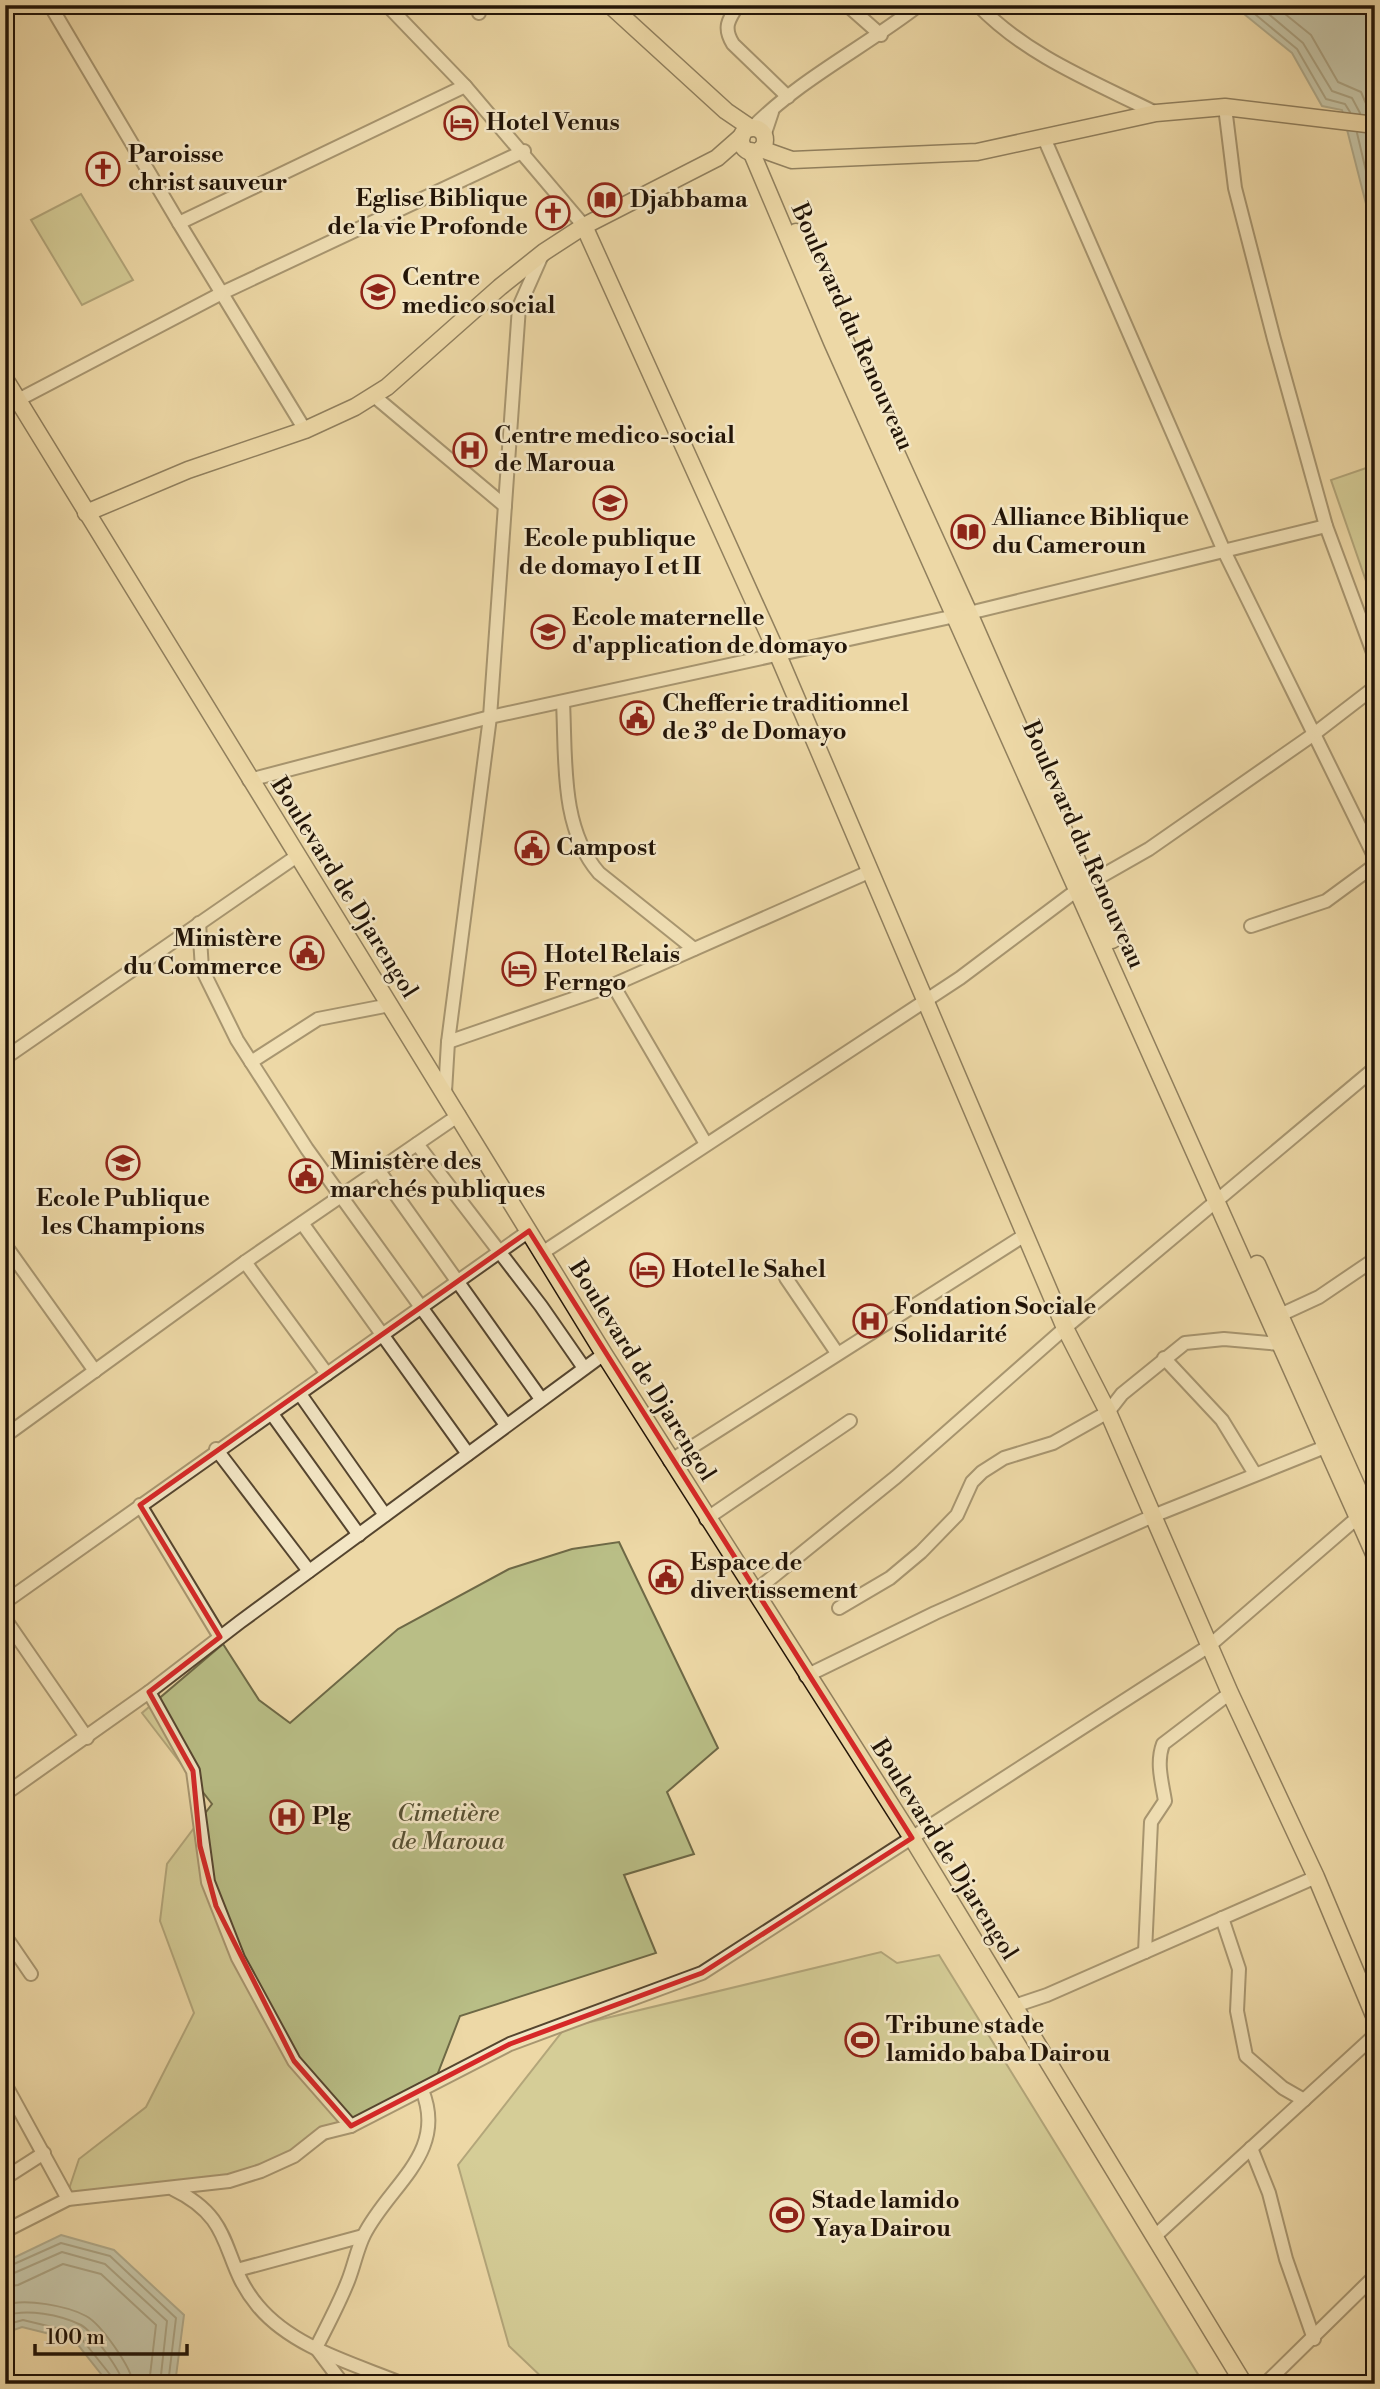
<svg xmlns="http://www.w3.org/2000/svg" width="1380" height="2389" font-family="'Libre Bodoni',serif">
  <rect width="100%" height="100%" fill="#edd8a6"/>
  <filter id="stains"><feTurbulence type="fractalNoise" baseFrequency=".00286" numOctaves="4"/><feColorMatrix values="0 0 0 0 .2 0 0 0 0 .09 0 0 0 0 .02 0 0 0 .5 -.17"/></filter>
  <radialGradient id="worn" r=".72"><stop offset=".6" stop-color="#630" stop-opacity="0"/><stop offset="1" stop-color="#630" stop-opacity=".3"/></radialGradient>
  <g fill="#b9be86" stroke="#6e6946" stroke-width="2">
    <polygon points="81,194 133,280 82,305 31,220"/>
    <polygon points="1375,465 1375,607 1331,480"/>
    <polygon points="619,1542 718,1748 667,1792 694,1854 624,1875 656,1953 460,2016 436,2078 350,2124 294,2161 182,2184 67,2195 79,2159 146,2107 194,2013 160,1921 167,1864 212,1804 142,1713 223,1644 259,1700 290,1723 398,1629 509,1569 572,1549"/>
    <polygon points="881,1952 897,1963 939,1955 1204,2384 549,2384 509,2346 458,2165 565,2028"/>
  </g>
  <g fill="#9eb7b3" stroke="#6c766e" stroke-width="2">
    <polygon points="1233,5 1375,5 1375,239 1342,110 1322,106 1292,53"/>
    <polygon points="61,2235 114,2250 184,2315 175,2384 109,2384 74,2340 22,2327 5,2333 5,2262"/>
  </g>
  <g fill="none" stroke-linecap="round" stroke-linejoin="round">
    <g stroke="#60665d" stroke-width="2">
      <polyline points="1244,5 1297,49 1326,99 1345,104 1350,112"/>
      <polyline points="1258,5 1303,43 1332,91 1352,98 1360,113"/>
      <polyline points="1274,5 1311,35 1338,82 1361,92 1371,115"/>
      <polyline points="1357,133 1375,209"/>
      <polyline points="5,2268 61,2243 110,2256 176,2318 168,2384"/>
      <polyline points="5,2277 62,2252 105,2264 167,2321 160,2384"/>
      <polyline points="5,2287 18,2285 63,2264 101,2274 156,2325 149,2384"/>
      <path d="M5 2305C25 2298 68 2306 86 2316 101 2324 132 2368 133 2384"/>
      <path d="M5 2316C26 2308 61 2315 81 2325 92 2331 122 2372 123 2384"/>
      <polyline points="5,2325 23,2320 77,2333 112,2377 114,2384"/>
    </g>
    <defs>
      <g id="minor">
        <polyline points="50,5 179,223"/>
        <polyline points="387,5 465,86 584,226"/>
        <path d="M738 5C728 20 723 28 733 44L788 97"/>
        <polyline points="847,5 881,35"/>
        <path d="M978 5C1027 56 1094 82 1156 113"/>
        <polyline points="479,13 480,5"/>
        <polyline points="1225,107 1235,188 1274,339 1326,526 1375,658"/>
        <path d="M752 128C800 79 865 47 919 5"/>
        <polyline points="764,136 772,112"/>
        <polyline points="1044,138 1224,551 1375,858"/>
        <polyline points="374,396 505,506"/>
        <polyline points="18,400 222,293 524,151"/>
        <polyline points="305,430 179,223 465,86"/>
        <path d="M563 702C566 759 560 828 599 873L694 949"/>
        <polyline points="249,780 490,717 969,613 1326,526"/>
        <polyline points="199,923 202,969 237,1040 307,1149 506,1425"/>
        <polyline points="1251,926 1326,901 1375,865"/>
        <polyline points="613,985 706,1144"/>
        <polyline points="448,1042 613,985 871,871"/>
        <polyline points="5,1058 297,856"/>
        <polyline points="251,1062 318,1019 390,1005"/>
        <polyline points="445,1092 448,1042 490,717 519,307 542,255"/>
        <polyline points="417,1144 541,1306 584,1368"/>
        <polyline points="379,1171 541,1399"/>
        <polyline points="302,1223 468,1454"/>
        <polyline points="5,1245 95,1371"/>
        <polyline points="542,1253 960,978 1077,890 1149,849 1314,734 1375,687"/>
        <polyline points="245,1262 327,1374"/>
        <polyline points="786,1278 837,1353"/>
        <polyline points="1280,1315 1319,1297 1375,1259"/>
        <polyline points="1164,1358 1222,1420 1255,1474"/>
        <polyline points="300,1394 385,1515"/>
        <polyline points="272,1414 359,1535"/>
        <polyline points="5,1436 245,1262 459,1115"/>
        <polyline points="216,1449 309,1571"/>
        <polyline points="670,1461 1025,1235"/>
        <polyline points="140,1505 220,1637"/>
        <polyline points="706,1519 850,1421"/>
        <polyline points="754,1592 896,1477 1065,1328 1375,1068"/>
        <polyline points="5,1602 529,1231"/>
        <polyline points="839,1608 890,1578 921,1552 957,1515 972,1482 982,1472 1004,1458 1053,1443 1108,1412 1122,1394 1185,1343 1224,1339 1280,1344"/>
        <polyline points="5,1619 87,1738"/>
        <polyline points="806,1676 935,1613 1153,1516 1325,1447"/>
        <polyline points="149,1692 193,1771 208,1882 238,1958 294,2061 351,2126"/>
        <polyline points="5,1794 149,1692 240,1622 604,1354"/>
        <polyline points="1222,1918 1239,1969 1237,2011 1246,2056 1283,2088 1304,2100"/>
        <polyline points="5,1936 31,1974"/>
        <path d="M1145 1952 1151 1822 1165 1801C1162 1782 1156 1763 1163 1744L1230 1693"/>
        <polyline points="1014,2006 1047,1995 1316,1877"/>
        <polyline points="5,2084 68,2199"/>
        <polyline points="1251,2148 1269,2193 1286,2259 1314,2339"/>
        <polyline points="5,2178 44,2153"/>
        <path d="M173 2189C238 2220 219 2260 258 2306 293 2348 355 2364 403 2384"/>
        <polyline points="5,2231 68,2199 229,2181 261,2171 294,2156 323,2133 351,2126 510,2044 702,1973 1209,1646 1357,1518 1375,1499"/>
        <polyline points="1154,2237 1375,2035"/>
        <polyline points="237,2270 363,2236"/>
        <path d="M343 2384 316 2348C327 2326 339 2304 348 2281 354 2266 357 2249 364 2235 389 2185 448 2153 422 2090"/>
        <polyline points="1265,2384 1375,2276"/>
      </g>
      <g id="major">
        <polyline points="610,5 726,111 751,128"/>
        <circle cx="753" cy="140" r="12"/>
        <polyline points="761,149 792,160 977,152 1156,113 1225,107 1375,125"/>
        <polyline points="751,151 832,342 1375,1556"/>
        <polyline points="584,226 778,655 1065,1328 1108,1412 1230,1693 1316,1877 1375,2018"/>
        <polyline points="796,232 969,613 1112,940"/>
        <polyline points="5,379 604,1354 912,1838 1244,2384"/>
        <polyline points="86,513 188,470 305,430 355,407 387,387 500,287 544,252 584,226 717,158 742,136"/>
        <polyline points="1257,1264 1375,1527"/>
      </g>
    </defs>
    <use href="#minor" stroke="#55452f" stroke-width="16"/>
    <use href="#major" stroke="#221407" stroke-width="19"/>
    <use href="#minor" stroke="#f3e6c5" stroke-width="12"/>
    <use href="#major" stroke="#edd8a6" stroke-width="16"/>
  </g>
  <path d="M0 0H1380V2389H0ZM529 1231 912 1838 702 1973 510 2044 351 2126 294 2061 216 1906 200 1846 193 1771 149 1692 220 1637 140 1505Z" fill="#edd8a6" fill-opacity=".55" fill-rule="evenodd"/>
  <path fill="none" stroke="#d62828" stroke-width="5" stroke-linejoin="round" d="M529 1231 912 1838 702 1973 510 2044 351 2126 294 2061 216 1906 200 1846 193 1771 149 1692 220 1637 140 1505Z"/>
  <defs>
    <symbol id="hotel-ring" viewBox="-11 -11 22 22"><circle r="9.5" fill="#f3e6c5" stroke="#8f2418" stroke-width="1.5"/><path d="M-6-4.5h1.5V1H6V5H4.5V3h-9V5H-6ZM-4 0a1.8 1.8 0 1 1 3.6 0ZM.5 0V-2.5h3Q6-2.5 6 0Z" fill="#8f2418"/></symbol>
    <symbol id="church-ring" viewBox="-11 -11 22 22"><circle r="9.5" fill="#f3e6c5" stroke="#8f2418" stroke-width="1.5"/><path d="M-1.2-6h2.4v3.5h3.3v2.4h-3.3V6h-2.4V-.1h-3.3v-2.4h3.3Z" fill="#8f2418"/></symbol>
    <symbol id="library-ring" viewBox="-11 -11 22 22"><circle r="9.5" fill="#f3e6c5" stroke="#8f2418" stroke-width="1.5"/><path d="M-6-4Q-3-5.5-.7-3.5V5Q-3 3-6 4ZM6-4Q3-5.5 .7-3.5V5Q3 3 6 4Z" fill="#8f2418"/></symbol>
    <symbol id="university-ring" viewBox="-11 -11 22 22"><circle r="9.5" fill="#f3e6c5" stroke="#8f2418" stroke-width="1.5"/><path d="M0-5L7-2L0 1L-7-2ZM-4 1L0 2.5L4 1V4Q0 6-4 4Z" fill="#8f2418"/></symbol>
    <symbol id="hospital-ring" viewBox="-11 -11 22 22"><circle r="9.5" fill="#f3e6c5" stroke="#8f2418" stroke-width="1.5"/><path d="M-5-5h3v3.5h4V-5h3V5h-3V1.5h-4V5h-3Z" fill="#8f2418"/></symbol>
    <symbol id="school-ring" viewBox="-11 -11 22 22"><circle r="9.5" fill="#f3e6c5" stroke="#8f2418" stroke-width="1.5"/><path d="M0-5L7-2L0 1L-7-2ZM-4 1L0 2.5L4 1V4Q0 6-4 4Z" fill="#8f2418"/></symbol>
    <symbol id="civic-ring" viewBox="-11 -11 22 22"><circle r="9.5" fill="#f3e6c5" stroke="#8f2418" stroke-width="1.5"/><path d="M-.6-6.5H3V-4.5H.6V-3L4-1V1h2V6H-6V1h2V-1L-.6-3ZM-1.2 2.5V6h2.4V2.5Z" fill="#8f2418"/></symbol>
    <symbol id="stadium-ring" viewBox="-11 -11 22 22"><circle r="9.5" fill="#f3e6c5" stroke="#8f2418" stroke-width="1.5"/><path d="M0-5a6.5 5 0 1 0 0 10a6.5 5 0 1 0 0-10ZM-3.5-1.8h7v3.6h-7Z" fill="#8f2418"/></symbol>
  </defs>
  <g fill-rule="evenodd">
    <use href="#hotel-ring" x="442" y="104" width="38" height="38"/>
    <use href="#church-ring" x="84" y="150" width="38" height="38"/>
    <use href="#library-ring" x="586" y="181" width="38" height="38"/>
    <use href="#church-ring" x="534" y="194" width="38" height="38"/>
    <use href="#university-ring" x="359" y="273" width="38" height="38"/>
    <use href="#hospital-ring" x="451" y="431" width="38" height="38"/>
    <use href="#school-ring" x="591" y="484" width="38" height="38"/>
    <use href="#library-ring" x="949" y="513" width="38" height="38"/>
    <use href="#school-ring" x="529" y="613" width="38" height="38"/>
    <use href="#civic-ring" x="618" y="699" width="38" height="38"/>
    <use href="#civic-ring" x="513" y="829" width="38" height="38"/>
    <use href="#civic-ring" x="288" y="934" width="38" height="38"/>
    <use href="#hotel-ring" x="500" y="950" width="38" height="38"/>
    <use href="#school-ring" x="104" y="1144" width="38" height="38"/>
    <use href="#civic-ring" x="287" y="1157" width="38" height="38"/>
    <use href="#hotel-ring" x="628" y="1251" width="38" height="38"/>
    <use href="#hospital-ring" x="851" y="1302" width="38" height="38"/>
    <use href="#civic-ring" x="647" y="1558" width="38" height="38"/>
    <use href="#hospital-ring" x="268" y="1798" width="38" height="38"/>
    <use href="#stadium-ring" x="843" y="2021" width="38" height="38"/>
    <use href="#stadium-ring" x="768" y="2196" width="38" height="38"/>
  </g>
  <g text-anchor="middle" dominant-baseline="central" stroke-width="5" stroke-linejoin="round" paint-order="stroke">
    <g font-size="24" font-weight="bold" fill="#221407" stroke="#f3e6c5" text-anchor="start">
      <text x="486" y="123">Hotel Venus</text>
      <text x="128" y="155">Paroisse<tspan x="128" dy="28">christ sauveur</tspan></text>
      <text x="528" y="199" text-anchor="end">Eglise Biblique<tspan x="528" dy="28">de la vie Profonde</tspan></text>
      <text x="630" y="200">Djabbama</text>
      <text x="402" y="278">Centre<tspan x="402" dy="28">medico social</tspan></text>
      <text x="494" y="436">Centre medico-social<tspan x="494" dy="28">de Maroua</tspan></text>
      <text x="992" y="518">Alliance Biblique<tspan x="992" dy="28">du Cameroun</tspan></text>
      <text x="610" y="539" text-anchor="middle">Ecole publique<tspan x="610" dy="28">de domayo I et II</tspan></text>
      <text x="572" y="618">Ecole maternelle<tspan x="572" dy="28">d'application de domayo</tspan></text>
      <text x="662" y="704">Chefferie traditionnel<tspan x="662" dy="28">de 3° de Domayo</tspan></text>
      <text x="556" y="848">Campost</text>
      <text x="282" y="939" text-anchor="end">Ministère<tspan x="282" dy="28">du Commerce</tspan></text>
      <text x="544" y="955">Hotel Relais<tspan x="544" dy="28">Ferngo</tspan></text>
      <text x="330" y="1162">Ministère des<tspan x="330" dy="28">marchés publiques</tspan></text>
      <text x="123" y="1199" text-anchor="middle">Ecole Publique<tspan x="123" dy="28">les Champions</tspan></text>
      <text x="672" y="1270">Hotel le Sahel</text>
      <text x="894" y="1307">Fondation Sociale<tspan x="894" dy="28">Solidarité</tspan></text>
      <text x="690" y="1563">Espace de<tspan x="690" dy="28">divertissement</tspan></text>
      <text x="312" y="1817">Plg</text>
      <text x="886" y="2026">Tribune stade<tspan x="886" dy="28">lamido baba Dairou</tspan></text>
      <text x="812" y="2201">Stade lamido<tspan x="812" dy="28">Yaya Dairou</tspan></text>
    </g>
    <g font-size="24" fill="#221407" stroke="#f3e6c5">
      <text transform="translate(852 327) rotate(66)">Boulevard du Renouveau</text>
      <text transform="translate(1083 845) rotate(66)">Boulevard du Renouveau</text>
      <text transform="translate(344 888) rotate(58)">Boulevard de Djarengol</text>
      <text transform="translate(642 1371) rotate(58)">Boulevard de Djarengol</text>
      <text transform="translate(944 1850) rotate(58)">Boulevard de Djarengol</text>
    </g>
    <g font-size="24" font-style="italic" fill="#575033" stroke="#f3e6c5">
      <text x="448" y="1814">Cimetière<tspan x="448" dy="28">de Maroua</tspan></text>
    </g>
  </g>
  <rect width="1380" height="2389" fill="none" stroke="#edd8a6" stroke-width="28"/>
  <rect x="7" y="7" width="1366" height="2375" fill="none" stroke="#221407" stroke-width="3.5"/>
  <rect x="14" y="14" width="1352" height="2361" fill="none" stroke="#221407" stroke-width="2"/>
  <path d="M35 2344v10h152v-10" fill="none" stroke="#221407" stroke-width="3.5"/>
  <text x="46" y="2344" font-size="21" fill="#221407" stroke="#f3e6c5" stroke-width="5" paint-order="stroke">100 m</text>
  <rect width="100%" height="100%" filter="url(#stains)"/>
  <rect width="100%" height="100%" fill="url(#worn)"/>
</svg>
